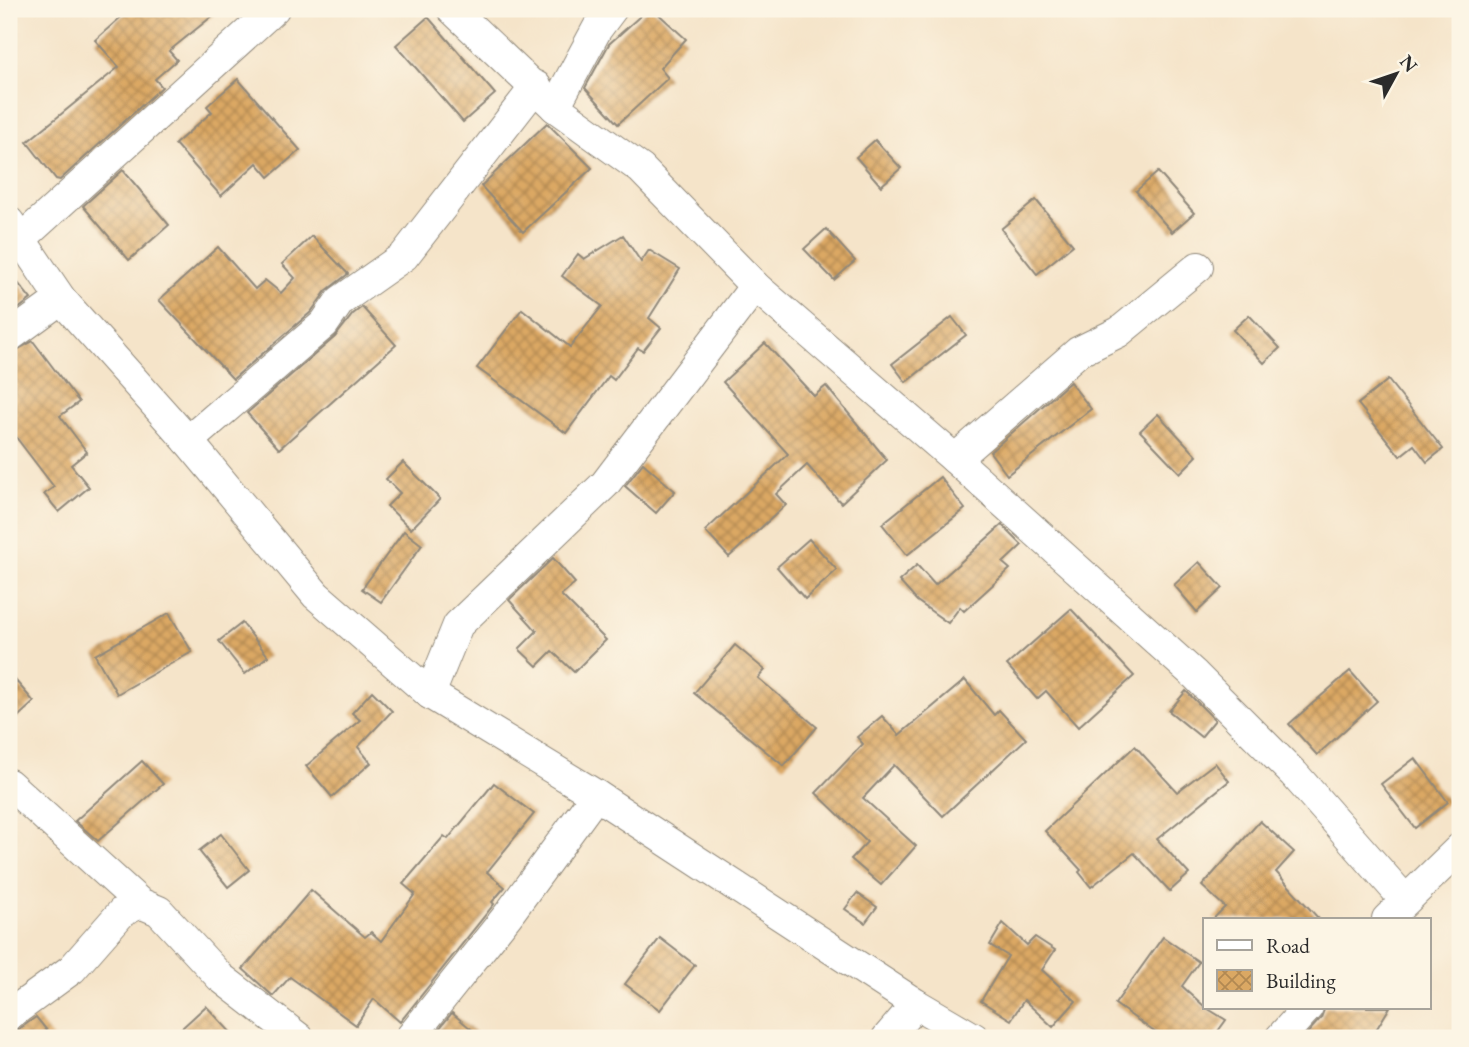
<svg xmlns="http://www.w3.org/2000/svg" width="1469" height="1047" font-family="'EB Garamond',serif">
  <defs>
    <pattern id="building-cross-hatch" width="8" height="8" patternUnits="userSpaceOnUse" patternTransform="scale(1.75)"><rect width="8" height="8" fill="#dba863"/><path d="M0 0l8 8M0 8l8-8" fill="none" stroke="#b28952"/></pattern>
  </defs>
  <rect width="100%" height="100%" fill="#fcf5e5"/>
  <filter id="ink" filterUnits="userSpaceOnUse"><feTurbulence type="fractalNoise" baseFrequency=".0143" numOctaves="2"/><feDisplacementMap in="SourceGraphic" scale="14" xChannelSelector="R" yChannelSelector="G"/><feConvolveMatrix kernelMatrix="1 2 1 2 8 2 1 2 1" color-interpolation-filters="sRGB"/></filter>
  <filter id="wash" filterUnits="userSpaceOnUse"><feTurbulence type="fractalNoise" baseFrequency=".00686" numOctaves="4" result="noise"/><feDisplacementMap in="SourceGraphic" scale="28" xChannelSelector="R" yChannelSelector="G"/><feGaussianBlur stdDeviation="1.57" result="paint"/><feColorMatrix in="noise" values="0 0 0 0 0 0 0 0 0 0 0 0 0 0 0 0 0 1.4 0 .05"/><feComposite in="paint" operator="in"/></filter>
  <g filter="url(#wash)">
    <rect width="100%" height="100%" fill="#f5e4c9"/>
    <g id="blocks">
      <g fill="url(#building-cross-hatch)">
        <polygon points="130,9 221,9 169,51 177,60 155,79 162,87 60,180 56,179 27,142 119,67 95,40"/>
        <polygon points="648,9 653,9 686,39 660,68 668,78 618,124 585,88 609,44"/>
        <polygon points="428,17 495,94 463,122 396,45"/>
        <polygon points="238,79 300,150 269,177 257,163 221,196 175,144 212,112 207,106"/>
        <polygon points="547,123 592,168 523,232 481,186"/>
        <polygon points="875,140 901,168 881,186 856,157"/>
        <polygon points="123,170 169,225 129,260 83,206"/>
        <polygon points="1158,172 1194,213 1172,232 1136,191"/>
        <polygon points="1036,200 1073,245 1037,274 1001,229"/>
        <polygon points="826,229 855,261 834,280 804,249"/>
        <polygon points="623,235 641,262 649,250 680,269 649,318 661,328 643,351 638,348 614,380 609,376 566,433 477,368 522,309 570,347 602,306 562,276 578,254 584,259"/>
        <polygon points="312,236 348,274 326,291 311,312 233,379 159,300 218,247 255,289 265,280 281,293 295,278 282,264"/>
        <polygon points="9,272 31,299 9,316"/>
        <polygon points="362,307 396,345 279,449 247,413 335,337 353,314"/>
        <polygon points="1249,315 1280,348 1264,363 1233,330"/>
        <polygon points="952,317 966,335 906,382 892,364"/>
        <polygon points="33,341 79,402 60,416 87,452 71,465 89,487 59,512 44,494 54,487 9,428 9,354"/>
        <polygon points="765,343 814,396 826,386 887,460 841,503 807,465 776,494 786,505 729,557 705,531 788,454 723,382"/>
        <polygon points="1388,380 1443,449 1427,462 1414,445 1400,456 1358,404"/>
        <polygon points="1070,382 1091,409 1007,475 990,452"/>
        <polygon points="1158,414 1197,456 1180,473 1140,431"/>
        <polygon points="403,462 440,499 411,529 387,506 400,493 386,479"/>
        <polygon points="643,463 675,491 656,513 625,486"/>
        <polygon points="940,477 965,509 907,555 882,524"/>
        <polygon points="1002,525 1022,545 1003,563 1010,569 964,611 960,607 948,623 917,601 899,581 917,565 935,585"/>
        <polygon points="404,531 422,545 381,602 362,589"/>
        <polygon points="809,539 837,570 805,599 777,567"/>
        <polygon points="553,558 575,583 561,595 606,640 574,672 552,651 537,666 519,649 537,631 509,600"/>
        <polygon points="1199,562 1223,588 1197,612 1174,585"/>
        <polygon points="1071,609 1134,676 1078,727 1046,691 1037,699 1007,665"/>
        <polygon points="169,613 192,652 117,694 95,655"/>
        <polygon points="242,623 268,656 245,674 219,641"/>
        <polygon points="735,645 765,670 758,678 817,727 784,766 694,693"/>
        <polygon points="1350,671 1377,701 1317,755 1289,724"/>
        <polygon points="9,673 34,702 9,725"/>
        <polygon points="965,680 994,715 999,710 1026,739 943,816 894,765 863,798 916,846 881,885 851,859 867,842 816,793 863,744 857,737 882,716 899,735"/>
        <polygon points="372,691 392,711 358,747 371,763 332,797 306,766 360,720 352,713"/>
        <polygon points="1186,691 1215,720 1201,737 1169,711"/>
        <polygon points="1135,746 1177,792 1215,763 1229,781 1157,839 1189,874 1170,891 1134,853 1091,887 1079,872 1081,870 1045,831"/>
        <polygon points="1415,758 1448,802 1415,828 1381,784"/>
        <polygon points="142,761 163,784 98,841 75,821"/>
        <polygon points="494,783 534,814 487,872 505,887 492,902 494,904 400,1022 374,999 356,1025 290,977 273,996 243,969 311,890 365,937 371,932 381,941 415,894 403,884 444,836 448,839"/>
        <polygon points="1260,821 1294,852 1276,872 1319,919 1213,919 1225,907 1202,886"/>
        <polygon points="221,834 249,870 228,887 199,851"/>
        <polygon points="857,893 877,907 865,923 845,909"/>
        <polygon points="1003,923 1027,945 1035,937 1055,950 1042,970 1076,1001 1053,1027 1024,1000 1011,1020 981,1001 1008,956 990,945"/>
        <polygon points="1163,937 1199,962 1182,986 1205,1007 1226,1020 1213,1038 1163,1038 1115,1004"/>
        <polygon points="660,938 695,965 660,1010 625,984"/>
        <polygon points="206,1006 236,1038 171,1038"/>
        <polygon points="1325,1007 1390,1007 1371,1038 1303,1038 1321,1018"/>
        <polygon points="452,1013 482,1038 432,1038"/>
        <polygon points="36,1017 53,1038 9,1038 9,1032 19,1029"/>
      </g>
    </g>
  </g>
  <g filter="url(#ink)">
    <use href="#blocks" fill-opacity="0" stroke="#90887a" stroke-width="2"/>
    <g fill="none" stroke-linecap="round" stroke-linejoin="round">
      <defs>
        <g id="minor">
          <polyline points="452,9 555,107 641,169 755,286 955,459 1195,675 1294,774 1405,900"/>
          <polyline points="555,107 597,29 612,9"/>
          <polyline points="9,222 61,299 188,441 316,595 430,694 596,795 916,1004 974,1038"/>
          <polyline points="21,239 274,9"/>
          <polyline points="9,337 61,299"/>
          <polyline points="188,441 324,324 340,301 404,256 536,86"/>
          <polyline points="955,459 1078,352 1119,332 1198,267"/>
          <polyline points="430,694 458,625 605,484 755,286"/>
          <polyline points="9,784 140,903 159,911 220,977 299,1038"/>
          <polyline points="1387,919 1460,848"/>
          <polyline points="9,1015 72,969 122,912 140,903"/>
          <polyline points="410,1038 508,915 596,795"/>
          <polyline points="887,1038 916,1004"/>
          <polyline points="1280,1038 1308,1007"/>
        </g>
      </defs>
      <use href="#minor" stroke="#90887a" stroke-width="32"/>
      <use href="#minor" stroke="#fff" stroke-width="30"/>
    </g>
  </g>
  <rect width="1469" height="1047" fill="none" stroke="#fcf5e5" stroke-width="35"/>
  <rect x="1203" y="918" width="228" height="91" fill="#fcf5e5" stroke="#a8a49b" stroke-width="2"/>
  <rect x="1217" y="940" width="35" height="10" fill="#ffffff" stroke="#a8a49b" stroke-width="2"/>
  <text x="1266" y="953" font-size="21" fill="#2b2b2b">Road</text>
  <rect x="1217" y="970" width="35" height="21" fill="url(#building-cross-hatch)" stroke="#a8a49b" stroke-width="2"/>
  <text x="1266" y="988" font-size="21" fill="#2b2b2b">Building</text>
  <g transform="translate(1396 74) rotate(50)" stroke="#fcf5e5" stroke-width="5" paint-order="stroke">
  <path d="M0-5L12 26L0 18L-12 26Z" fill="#2b2b2b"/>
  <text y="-10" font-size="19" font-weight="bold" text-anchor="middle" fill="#2b2b2b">N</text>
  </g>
</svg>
